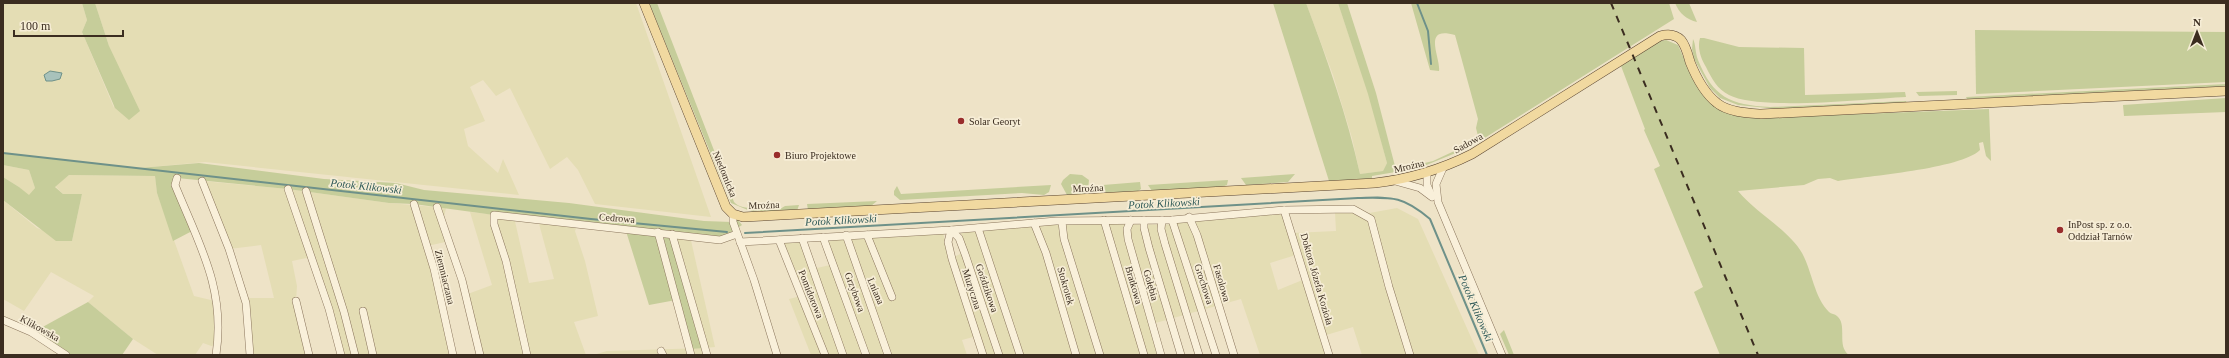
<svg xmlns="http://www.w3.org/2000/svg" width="2229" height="358" font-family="Georgia,serif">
  <rect width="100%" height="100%" fill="#eee3c7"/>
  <g fill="#e4ddb4" fill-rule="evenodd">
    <polygon points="3,3 82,3 87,20 82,32 114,108 109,46 95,3 636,3 711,217 595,204 578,170 567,157 550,169 510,88 496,96 483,80 470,87 485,121 464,129 468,146 498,173 503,159 519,195 205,162 139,168 3,153"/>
    <polygon points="1306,3 1338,3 1369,94 1387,163 1383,171 1360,174 1352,138 1333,75"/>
    <polygon points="3,165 29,170 35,188 29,196 19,187 3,177"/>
    <polygon points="69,175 155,176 157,193 194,296 215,301 217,348 203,343 195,355 158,355 133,339 88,302 94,296 51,272 24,311 3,299 3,200 37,228 72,241 82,194 63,194 55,186"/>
    <polygon points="202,181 288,189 389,203 446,208 443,222 450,241 427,246 453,355 341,355 311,257 292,261 297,286 296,301 309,355 250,355 244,298 274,298 261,245 229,249"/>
    <path d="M1397 208 1418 219 1479 355H1362L1353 327 1323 336 1329 355H1260L1241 299 1152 324 1161 355H983L977 336 962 340 967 355H888L887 353 878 355H811L789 299 801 296 780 241 801 240 813 269 834 264 828 240 943 233 950 259 966 251 961 232 1055 223 1166 225 1170 224 1172 220 1276 213 1283 216 1293 233 1336 231 1335 212H1353L1364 214ZM1299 254 1305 279 1278 290 1270 263Z"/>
    <polygon points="470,212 514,217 529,283 554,279 538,220 578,224 575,231 585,261 598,316 574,322 586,355 480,355 465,295 492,285"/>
    <polygon points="672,234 690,236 715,347 705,348 707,355 593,355 607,351 705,348"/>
  </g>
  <g fill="#c6cd9a">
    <polygon points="82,3 95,3 109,46 140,111 129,120 115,108 82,32 87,20"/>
    <path d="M649 3H657L734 202C744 213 767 205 780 209L785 206 799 205 797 211 755 213 731 203Z"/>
    <path d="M1273 3H1306C1327 59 1347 115 1360 174L1383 171 1387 163 1368 94 1338 3H1347L1376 93 1396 170 1433 161 1465 146 1468 148 1419 168 1372 176V179L1329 181Z"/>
    <path d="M1411 3H1669L1674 19 1475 144 1473 141 1478 136 1476 128 1478 119 1455 35C1421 25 1441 58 1439 71L1430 70Z"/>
    <path d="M1675 3H1689L1697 22C1687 20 1679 13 1675 3Z"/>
    <polygon points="1975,30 2226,32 2226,82 1976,94"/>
    <path d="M1700 38H1704L1739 47 1804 48 1805 95 1905 92 1906 97C1867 99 1759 111 1729 95 1717 89 1712 79 1706 67 1701 59 1697 48 1700 38Z"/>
    <path d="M1693 39C1696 45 1695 53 1698 60 1713 97 1730 105 1770 107L1906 101 1907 103 1777 109 1738 105 1720 98 1710 88 1694 59 1692 49Z"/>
    <path d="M1666 40 1678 45 1693 79 1703 94 1756 118 1989 109 1991 161 1986 156 1983 142 1979 143 1980 150C1961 169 1867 176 1838 181L1830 178 1818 179 1804 185 1738 191C1756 213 1789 230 1802 253 1812 271 1814 297 1829 312 1831 314 1835 314 1837 316 1848 325 1836 346 1849 355H1720L1694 292 1703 287 1654 169 1660 166 1644 130 1645 129 1621 66 1660 41Z"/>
    <polygon points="2226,84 2226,87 1967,99 1966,97"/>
    <polygon points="1957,91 1957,95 1919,96 1916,92"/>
    <polygon points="2226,98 2226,112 2124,116 2123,105"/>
    <polygon points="3,153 139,168 199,163 324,179 396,183 424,190 569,203 704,221 732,222 733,214 742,225 727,235 727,239 672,234 705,348 690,349 676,300 649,305 625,228 494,215 414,204 389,203 288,189 177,178 175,185 194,230 173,241 157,193 155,176 69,175 55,187 63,194 82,194 72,241 56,241 3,200 3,177 19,187 29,195 35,188 29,170 3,165"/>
    <polygon points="1070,174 1082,175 1089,180 1088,190 1084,194 1067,195 1061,184 1063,180"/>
    <polygon points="1295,174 1288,182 1246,185 1241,178"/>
    <polygon points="1228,180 1227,185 1222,187 1152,191 1148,185"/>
    <polygon points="1140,182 1141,189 1138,191 1106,193 1103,185"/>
    <polygon points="1051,185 1049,192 1044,195 1022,193 900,200 894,195 894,191 897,186 901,194"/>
    <polygon points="877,201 871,206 808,210 807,204"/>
    <polygon points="88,302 133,339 122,355 66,355 38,337 39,329"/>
    <polygon points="1504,330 1514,355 1509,355 1500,334"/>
  </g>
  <polygon fill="#a8c2bb" stroke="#6e9189" points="50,71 62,73 60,79 52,81 46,81 44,75"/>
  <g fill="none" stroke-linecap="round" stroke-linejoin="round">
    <g stroke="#6e9189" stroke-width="2">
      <polyline points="1417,3 1428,31 1431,64"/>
      <polyline points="3,153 591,219 727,232"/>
      <path d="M745 233 1358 198C1393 197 1403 196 1430 219L1487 355"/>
    </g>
    <defs>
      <g id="minor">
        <polyline points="1443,168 1436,184 1438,202 1502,355"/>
        <polyline points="1427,173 1427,185 1431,194"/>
        <path d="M177 178 175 185C199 244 226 289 216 355"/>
        <polyline points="202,181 229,249 246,303 250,355"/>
        <polyline points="1395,181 1420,188 1432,197"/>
        <polyline points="288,189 329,309 341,355"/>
        <polyline points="306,191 344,312 355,355"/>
        <polyline points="414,204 434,269 453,355"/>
        <polyline points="437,207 462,280 480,355"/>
        <polyline points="1284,210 1329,355"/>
        <polyline points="733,214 733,222 754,280 777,355"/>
        <polyline points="1189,217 1197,235 1234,355"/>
        <polyline points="1104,220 1144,355"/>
        <polyline points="1131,220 1127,229 1128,239 1161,355"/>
        <polyline points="1144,220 1144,228 1149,248 1181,355"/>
        <polyline points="1162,220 1161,229 1165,244 1199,355"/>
        <polyline points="1172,220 1216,355"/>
        <polyline points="1062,222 1064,239 1100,355"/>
        <polyline points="1034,223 1046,253 1076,355"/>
        <polyline points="978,228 1020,355"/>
        <polyline points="658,232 691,355"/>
        <polyline points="672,234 707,355"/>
        <polyline points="846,235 888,355"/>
        <polyline points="867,235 892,297"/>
        <polyline points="823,237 866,355"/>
        <polyline points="802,238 843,355"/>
        <polyline points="779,240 825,355"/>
        <polyline points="740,242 951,230 1056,221 1172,220 1284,210 1353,209 1371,219 1389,287 1410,355"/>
        <polyline points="296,301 309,355"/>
        <polyline points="363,311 373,355"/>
        <polyline points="3,320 31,332 66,355"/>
        <polyline points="661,351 663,355"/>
        <polyline points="527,355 506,261 494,224 494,215 720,240 737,234"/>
        <polyline points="983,355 952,259 948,242 951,230 959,238 965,254 999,355"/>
      </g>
      <path id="major" d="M644 3 726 207 733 214 743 217 1375 183C1410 179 1440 170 1472 154L1660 36C1667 34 1675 34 1681 40 1686 46 1688 55 1690 62 1696 77 1704 93 1717 103 1728 112 1747 113 1761 114L2226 91"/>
    </defs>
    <use href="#minor" stroke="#8a755c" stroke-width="8"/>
    <use href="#major" stroke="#584330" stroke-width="10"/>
    <use href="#minor" stroke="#f9f0da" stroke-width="7"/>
    <use href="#major" stroke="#f1d9a0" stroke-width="9"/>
    <polyline stroke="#3b2d20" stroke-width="2" stroke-dasharray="7 7" stroke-linecap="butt" points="1611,3 1758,355"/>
  </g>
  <g fill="#992d2c" stroke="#f6edd6" stroke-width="1.5">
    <circle cx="961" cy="121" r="4"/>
    <circle cx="777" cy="155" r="4"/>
    <circle cx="2060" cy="230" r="4"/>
  </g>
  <g text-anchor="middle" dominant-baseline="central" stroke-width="3.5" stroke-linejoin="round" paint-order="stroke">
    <g font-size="10" fill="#3b2d20" stroke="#f6edd6" text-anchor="start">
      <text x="969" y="121">Solar Georyt</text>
      <text x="785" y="155">Biuro Projektowe</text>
      <text x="2068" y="224">InPost sp. z o.o.<tspan x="2068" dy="12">Oddział Tarnów</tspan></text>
    </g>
    <g font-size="10" fill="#3b2d20" stroke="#f6edd6">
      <text transform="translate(1468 143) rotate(-29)">Sadowa</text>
      <text transform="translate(1409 166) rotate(-13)">Mroźna</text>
      <text transform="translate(725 174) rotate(68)">Niedomicka</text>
      <text transform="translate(1088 188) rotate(-3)">Mroźna</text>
      <text transform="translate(764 205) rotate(-2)">Mroźna</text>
      <text transform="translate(617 218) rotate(5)">Cedrowa</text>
      <text transform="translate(445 277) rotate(76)">Ziemniaczana</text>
      <text transform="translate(1317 279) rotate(74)">Doktora Józefa Kozioła</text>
      <text transform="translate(1222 283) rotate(74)">Fasolowa</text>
      <text transform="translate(1204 284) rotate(72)">Grochowa</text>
      <text transform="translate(1134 285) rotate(74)">Bratkowa</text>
      <text transform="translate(1151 285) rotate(74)">Gołębia</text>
      <text transform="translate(1066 286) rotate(74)">Stokrotek</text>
      <text transform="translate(987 288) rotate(71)">Goździkowa</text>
      <text transform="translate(972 289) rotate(72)">Muzyczna</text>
      <text transform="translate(876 291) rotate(67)">Lniana</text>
      <text transform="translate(855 292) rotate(70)">Grzybowa</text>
      <text transform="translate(811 294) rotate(68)">Pomidorowa</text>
      <text transform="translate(40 328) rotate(29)">Klikowska</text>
    </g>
    <g font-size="11" font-style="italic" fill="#2f5a58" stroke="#f6edd6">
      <text transform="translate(366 186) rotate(6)">Potok Klikowski</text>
      <text transform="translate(1164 203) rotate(-3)">Potok Klikowski</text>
      <text transform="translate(841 220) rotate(-3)">Potok Klikowski</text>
      <text transform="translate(1476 308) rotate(67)">Potok Klikowski</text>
    </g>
  </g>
  <rect width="2229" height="358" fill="none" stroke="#3b2d20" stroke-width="8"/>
  <g transform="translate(2197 32)" stroke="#f6edd6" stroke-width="3" paint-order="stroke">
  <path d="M0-3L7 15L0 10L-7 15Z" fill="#3b2d20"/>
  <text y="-6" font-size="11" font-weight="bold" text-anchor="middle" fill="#3b2d20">N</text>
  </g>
  <path d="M14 30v6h109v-6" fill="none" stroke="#3b2d20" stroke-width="2"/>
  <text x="20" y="30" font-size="12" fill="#3b2d20" stroke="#f6edd6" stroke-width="3" paint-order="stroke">100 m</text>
</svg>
